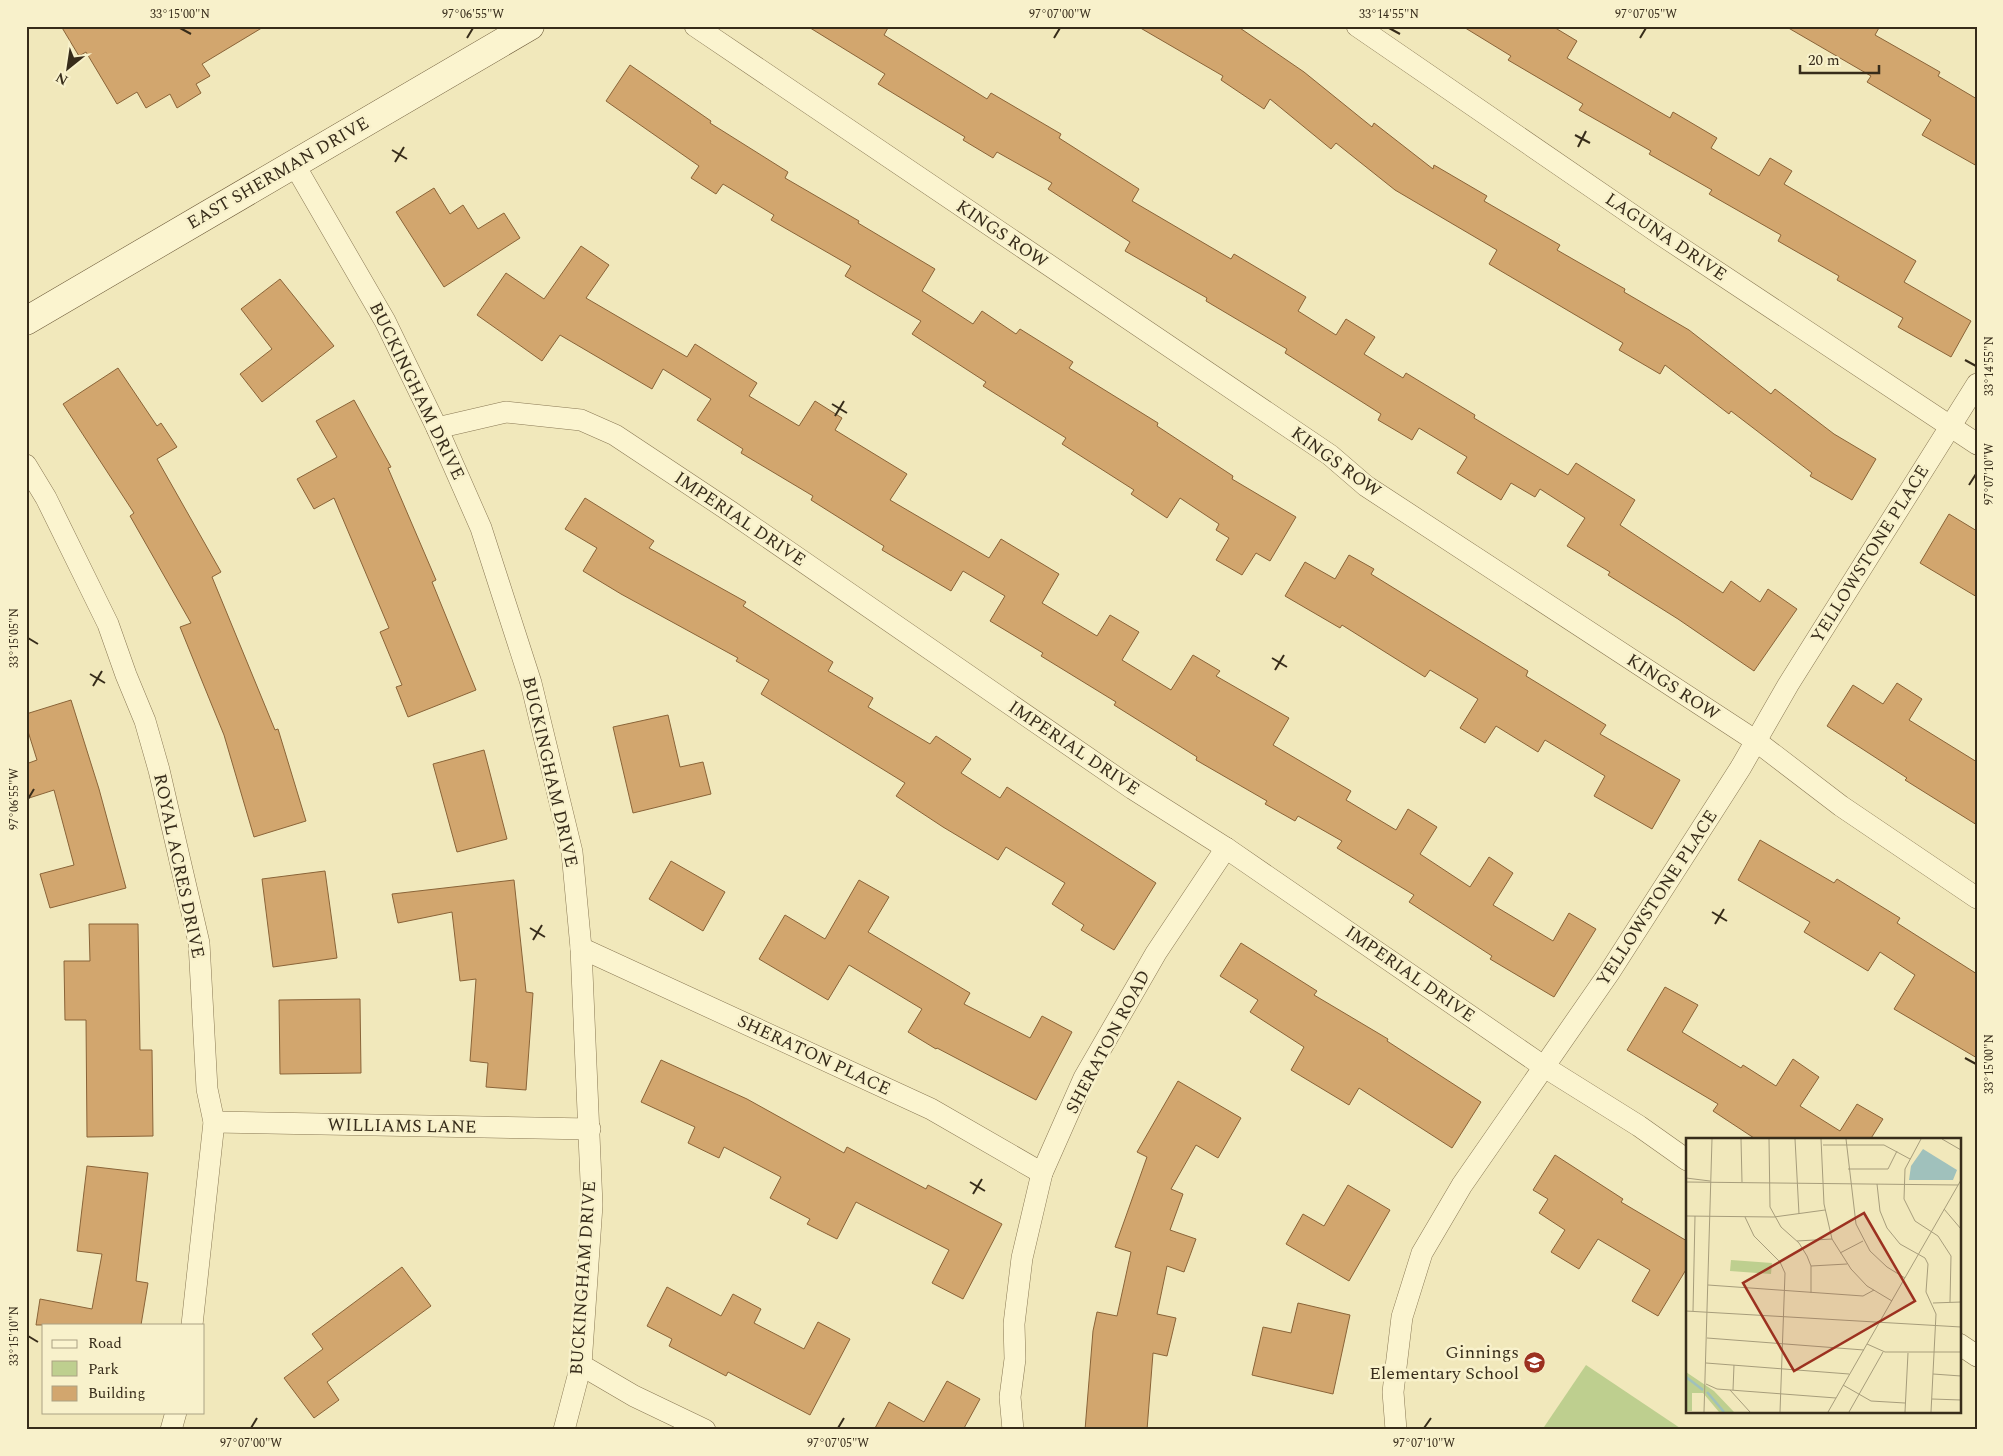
<svg xmlns="http://www.w3.org/2000/svg" width="2003" height="1456" font-family="Spectral,serif">
  <rect width="100%" height="100%" fill="#f1e8bb"/>
  <polygon fill="#becf8f" points="1586,1365 1683,1430 1542,1430"/>
  <g fill="#d2a66e" stroke="#8a6438">
    <polygon points="61,26 265,26 202,64 210,76 196,84 201,93 177,108 170,94 146,108 137,92 117,104 86,52 79,56"/>
    <polygon points="807,26 889,26 884,35 987,99 991,93 1061,134 1059,138 1139,189 1132,201 1231,259 1234,254 1306,297 1298,311 1336,335 1346,319 1375,337 1364,354 1403,378 1406,373 1475,415 1474,418 1568,475 1576,463 1635,500 1620,525 1723,593 1731,581 1760,602 1768,589 1797,609 1754,671 1678,619 1608,575 1610,572 1567,546 1585,518 1540,489 1535,497 1511,483 1501,500 1457,473 1467,457 1419,428 1412,440 1378,420 1381,414 1285,353 1287,349 1206,301 1207,298 1125,251 1130,242 1048,189 1052,183 997,152 993,158 963,140 965,137 878,84 885,74"/>
    <polygon points="1137,26 1237,26 1304,72 1372,127 1374,123 1433,169 1434,165 1487,196 1484,201 1560,245 1557,250 1625,289 1624,292 1689,330 1771,394 1775,389 1834,434 1876,459 1852,500 1810,476 1812,473 1731,411 1729,414 1665,365 1660,374 1619,350 1623,343 1489,264 1497,250 1395,190 1336,143 1331,149 1270,99 1264,109 1221,80 1223,76"/>
    <polygon points="1462,26 1552,26 1577,41 1567,58 1670,118 1673,112 1717,138 1711,148 1759,176 1770,158 1792,171 1784,184 1916,261 1904,282 1971,321 1951,357 1898,327 1903,318 1837,280 1839,276 1778,241 1781,235 1709,194 1712,190 1649,154 1651,151 1579,110 1583,104 1508,60 1511,56"/>
    <polygon points="1785,26 1880,26 1875,35 1940,72 1938,76 1977,99 1977,166 1922,135 1931,120 1867,82 1871,76"/>
    <polygon points="630,65 711,121 710,123 788,172 785,178 859,221 858,223 935,269 922,291 973,324 982,311 1016,334 1020,329 1073,362 1069,368 1158,423 1157,426 1233,476 1232,479 1296,517 1270,561 1256,553 1242,575 1216,560 1229,538 1216,530 1219,524 1180,498 1167,518 1131,494 1134,490 1062,444 1066,438 983,386 986,382 912,334 921,321 845,276 851,266 771,220 774,215 723,184 716,194 691,178 699,166 606,101"/>
    <polygon points="434,188 450,214 463,205 478,229 504,213 520,238 444,287 396,212"/>
    <polygon points="581,246 609,265 586,298 687,357 695,344 757,383 749,396 799,426 815,401 842,418 835,430 907,474 890,500 989,558 1001,539 1059,574 1042,603 1097,636 1110,615 1139,632 1122,660 1171,690 1193,655 1220,671 1216,676 1289,718 1273,745 1351,791 1346,800 1396,830 1408,809 1437,827 1420,854 1470,887 1489,857 1513,873 1493,905 1553,941 1569,913 1596,929 1554,997 1490,959 1492,956 1409,902 1414,895 1337,848 1342,841 1298,816 1295,821 1265,804 1267,801 1196,760 1197,757 1114,705 1116,702 1041,656 1043,653 990,621 1005,596 963,571 951,591 882,550 884,546 811,500 813,496 741,453 743,449 697,420 711,399 663,369 652,389 560,335 542,361 477,315 506,273 544,299"/>
    <polygon points="280,279 334,346 262,402 240,374 272,349 241,309"/>
    <polygon points="118,368 157,426 161,423 177,447 157,459 221,572 212,577 275,730 278,729 306,821 254,837 224,735 180,627 191,623 130,516 134,513 63,404"/>
    <polygon points="354,400 391,467 388,468 436,580 432,582 476,690 408,717 396,687 402,685 380,632 389,628 334,498 314,509 297,479 337,457 316,421"/>
    <polygon points="585,498 654,541 649,548 746,602 743,606 833,662 828,671 873,698 868,707 930,744 936,736 971,759 961,773 1000,798 1007,787 1156,883 1114,950 1081,930 1084,925 1052,904 1065,883 1006,847 998,860 943,827 896,796 905,783 761,694 769,680 736,661 738,658 621,594 583,571 597,548 565,529"/>
    <polygon points="1949,514 1977,531 1977,597 1920,563"/>
    <polygon points="1349,555 1374,569 1371,574 1528,671 1526,676 1606,725 1600,734 1680,780 1652,829 1594,796 1605,776 1545,740 1538,752 1496,726 1485,743 1460,728 1478,699 1430,670 1425,677 1342,625 1340,628 1285,596 1305,562 1335,579"/>
    <polygon points="1897,683 1922,699 1909,720 1977,762 1977,825 1905,780 1907,778 1827,726 1853,685 1883,704"/>
    <polygon points="71,700 99,789 126,888 50,908 40,874 74,865 54,790 26,799 26,764 37,760 26,725 26,714"/>
    <polygon points="668,715 680,767 703,762 711,794 633,813 613,727"/>
    <polygon points="484,750 507,839 457,852 433,764"/>
    <polygon points="1760,840 1834,883 1837,879 1900,918 1897,923 1977,974 1977,1058 1894,1009 1915,975 1880,952 1868,971 1804,932 1810,922 1738,880"/>
    <polygon points="671,861 725,892 703,931 649,899"/>
    <polygon points="325,871 337,958 273,967 262,879"/>
    <polygon points="514,880 526,992 533,993 526,1090 486,1087 488,1063 470,1061 476,979 460,981 452,912 398,923 392,894"/>
    <polygon points="859,880 889,897 868,932 970,993 964,1004 1030,1038 1042,1016 1072,1032 1036,1100 937,1048 936,1049 908,1032 922,1009 849,965 828,1000 759,959 785,915 825,939"/>
    <polygon points="89,924 138,924 140,1050 152,1050 153,1136 87,1137 86,1020 65,1020 64,961 90,961"/>
    <polygon points="1241,943 1317,991 1314,995 1388,1039 1387,1041 1481,1102 1452,1148 1359,1088 1349,1105 1291,1070 1304,1047 1250,1012 1258,1000 1220,976"/>
    <polygon points="1665,987 1698,1005 1682,1032 1741,1068 1743,1065 1776,1086 1793,1059 1819,1077 1800,1106 1840,1131 1857,1104 1883,1119 1870,1140 1757,1140 1713,1111 1718,1104 1627,1050"/>
    <polygon points="360,999 361,1073 280,1074 279,1000"/>
    <polygon points="661,1060 747,1099 844,1153 847,1147 926,1189 928,1185 1002,1224 963,1299 932,1283 949,1250 856,1202 837,1239 807,1224 810,1219 770,1198 781,1177 724,1147 719,1158 688,1143 695,1127 641,1102"/>
    <polygon points="1178,1081 1241,1118 1218,1158 1196,1145 1171,1189 1183,1194 1170,1230 1196,1239 1184,1272 1167,1266 1157,1314 1176,1318 1167,1356 1153,1353 1147,1430 1085,1430 1093,1331 1097,1312 1117,1316 1131,1252 1115,1247 1147,1157 1137,1152"/>
    <polygon points="1555,1155 1623,1199 1621,1202 1687,1241 1687,1268 1658,1316 1632,1301 1650,1270 1598,1239 1579,1269 1551,1252 1565,1230 1539,1213 1548,1199 1533,1190"/>
    <polygon points="87,1166 148,1173 136,1281 148,1283 141,1325 36,1325 40,1299 92,1309 102,1254 77,1251"/>
    <polygon points="1348,1185 1390,1210 1349,1281 1286,1244 1303,1214 1324,1226"/>
    <polygon points="402,1267 431,1306 327,1382 339,1400 314,1418 284,1378 323,1349 312,1334"/>
    <polygon points="667,1287 721,1316 733,1294 761,1309 754,1323 804,1349 818,1322 850,1339 810,1415 728,1372 726,1376 669,1346 672,1339 647,1326"/>
    <polygon points="1298,1303 1350,1315 1333,1394 1252,1375 1263,1327 1291,1333"/>
    <polygon points="947,1381 980,1399 963,1430 874,1430 889,1402 924,1422"/>
  </g>
  <g fill="none" stroke-linecap="round" stroke-linejoin="round">
    <defs>
      <g id="street">
        <polyline points="695,26 1330,455 1366,486 1756,741 1841,806 1977,898"/>
        <polyline points="1357,26 1660,234 1977,444"/>
        <polyline points="294,164 385,321 437,428 481,528 531,683 572,852 581,948 592,1205 581,1365 564,1430"/>
        <polyline points="437,428 506,412 581,420 615,435 731,512 1133,789 1226,848 1543,1066 1639,1126 1687,1160"/>
        <polyline points="26,465 46,498 108,624 126,675 145,721 159,770 199,943 207,1089 214,1122 192,1325"/>
        <polyline points="581,948 931,1109 1042,1173"/>
        <polyline points="214,1122 590,1129"/>
        <polyline points="1959,1344 1977,1356"/>
        <polyline points="581,1365 634,1396 705,1430"/>
        <polyline points="171,1430 176,1412"/>
        <polyline points="1013,1430 1010,1397 1015,1359 1014,1324 1022,1258 1042,1173 1084,1078 1156,953 1226,848"/>
        <polyline points="1396,1430 1393,1392 1402,1317 1422,1253 1462,1185 1609,973 1741,767 1788,685 1977,384"/>
      </g>
      <polyline id="secondary" points="26,321 530,26"/>
    </defs>
    <use href="#street" stroke="#897854" stroke-width="22"/>
    <use href="#secondary" stroke="#6b5837" stroke-width="29"/>
    <use href="#street" stroke="#fbf4cf" stroke-width="21"/>
    <use href="#secondary" stroke="#fbf4cf" stroke-width="28"/>
  </g>
  <path fill="none" stroke="#372c1a" stroke-width="2" d="M180 28 191 34M1389 28 1400 34M467 38 473 28M1054 38 1060 28M1640 38 1646 28M1575 135 1590 143M1578 147 1586 131M392 150 407 159M395 162 404 147M1965 360 1976 366M832 404 847 413M835 416 844 401M1969 485 1976 474M28 638 38 644M1272 658 1287 667M1275 670 1284 655M90 674 105 683M93 686 102 671M28 799 34 789M1712 912 1727 921M1715 924 1724 909M530 928 545 937M533 940 542 925M1965 1058 1976 1064M970 1182 985 1191M973 1194 982 1179M28 1336 38 1342M251 1428 257 1418M838 1428 844 1418M1424 1428 1431 1418"/>
  <defs>
    <symbol id="school-disc" viewBox="-11 -11 22 22"><circle r="9.5" fill="#9c3120" stroke="#f8f1cb"/><path d="M0-5L7-2L0 1L-7-2ZM-4 1L0 2.5L4 1V4Q0 6-4 4Z" fill="#fff"/></symbol>
  </defs>
  <g fill-rule="evenodd">
    <use href="#school-disc" x="1522" y="1350" width="25" height="25"/>
  </g>
  <g text-anchor="middle" dominant-baseline="central" stroke-width="5" stroke-linejoin="round" paint-order="stroke">
    <g font-size="18" fill="#372c1a" stroke="#f8f1cb">
      <text transform="translate(278 173) rotate(-30)">EAST SHERMAN DRIVE</text>
      <text transform="translate(1002 234) rotate(34)">KINGS ROW</text>
      <text transform="translate(1666 237) rotate(34)">LAGUNA DRIVE</text>
      <text transform="translate(417 391) rotate(64)">BUCKINGHAM DRIVE</text>
      <text transform="translate(1336 462) rotate(36)">KINGS ROW</text>
      <text transform="translate(740 519) rotate(34)">IMPERIAL DRIVE</text>
      <text transform="translate(1870 554) rotate(-58)">YELLOWSTONE PLACE</text>
      <text transform="translate(1673 687) rotate(33)">KINGS ROW</text>
      <text transform="translate(1074 748) rotate(34)">IMPERIAL DRIVE</text>
      <text transform="translate(550 772) rotate(77)">BUCKINGHAM DRIVE</text>
      <text transform="translate(179 866) rotate(78)">ROYAL ACRES DRIVE</text>
      <text transform="translate(1657 898) rotate(-57)">YELLOWSTONE PLACE</text>
      <text transform="translate(1410 974) rotate(35)">IMPERIAL DRIVE</text>
      <text transform="translate(1108 1042) rotate(-62)">SHERATON ROAD</text>
      <text transform="translate(814 1055) rotate(25)">SHERATON PLACE</text>
      <text transform="translate(402 1126) rotate(1)">WILLIAMS LANE</text>
      <text transform="translate(583 1278) rotate(-86)">BUCKINGHAM DRIVE</text>
    </g>
    <g font-size="18" fill="#372c1a" stroke="#f8f1cb" text-anchor="end">
      <text x="1519" y="1352">Ginnings<tspan x="1519" dy="21">Elementary School</tspan></text>
    </g>
  </g>
  <g transform="translate(1686 1138)">
    <rect width="275" height="275" fill="#f1e8bb"/>
    <path d="M45 122 86 125 85 136 44 133ZM0 234 28 253 48 274H33L17 255H6V273H0Z" fill="#becf8f"/>
    <path d="M237 11 271 32 267 42H223L225 28Z" fill="#a0c1bc"/>
    <path fill="none" stroke="#a0c1bc" stroke-width="2.5" d="M0 239 17 252M21 254 38 274"/>
    <path fill="none" stroke="#a79d7b" stroke-width="1" d="M55 1 56 44M83 1 84 69 95 89 113 105 121 118 125 128V155M109 1 113 76M135 1 138 66 146 101 165 131 181 148 206 163M160 1 170 86 184 113 201 129 219 140M235 1 219 31 218 61 229 83 252 98 265 118 264 164M256 1 275 12M137 7H198L224 21M162 31H202L211 13M0 40 24 43M0 44 272 47M191 46 194 73 201 90 214 106 239 120 242 126 240 154 250 176 245 274M258 71 275 91M0 78 88 79 139 72M59 79 68 98 94 124 99 135 94 274M111 103 146 101M154 115 177 103M125 128 161 126M22 147 177 158 188 152M247 165 275 164M0 173 275 189M7 173 9 78M21 200 178 212M181 206 199 214H275M20 225 163 236M247 236 275 238M20 246 31 251 150 260M157 247 185 263 219 265M44 252 64 274M47 252 48 227M246 261 275 262M18 274 26 1M142 274 275 42M163 274 197 214M219 274 222 215"/>
    <path fill="#9c3120" fill-opacity="0.15" stroke="#9c3120" stroke-width="2.5" d="M178 75 229 163 108 233 57 145Z"/>
    <rect width="275" height="275" fill="none" stroke="#372c1a" stroke-width="2.5"/>
  </g>
  <rect width="2003" height="1456" fill="none" stroke="#f8f1cb" stroke-width="55"/>
  <rect x="42" y="1324" width="162" height="90" fill="#f8f1cb" stroke="#aba284"/>
  <rect x="52" y="1340" width="25" height="8" fill="#fbf4cf" stroke="#aba284"/>
  <text x="88" y="1348" font-size="15" fill="#372c1a">Road</text>
  <rect x="52" y="1361" width="25" height="15" fill="#becf8f" stroke="#aba284"/>
  <text x="88" y="1374" font-size="15" fill="#372c1a">Park</text>
  <rect x="52" y="1386" width="25" height="15" fill="#d2a66e" stroke="#aba284"/>
  <text x="88" y="1398" font-size="15" fill="#372c1a">Building</text>
  <g transform="translate(68 68) rotate(210)" stroke="#f8f1cb" stroke-width="4" paint-order="stroke">
  <path d="M0-4L9 19L0 12L-9 19Z" fill="#372c1a"/>
  <text y="-8" font-size="14" font-weight="bold" text-anchor="middle" fill="#372c1a">N</text>
  </g>
  <path d="M1800 65v8h79v-8" fill="none" stroke="#372c1a" stroke-width="2.5"/>
  <text x="1808" y="65" font-size="15" fill="#372c1a" stroke="#f8f1cb" stroke-width="4" paint-order="stroke">20 m</text>
  <rect x="28" y="28" width="1948" height="1400" fill="none" stroke="#372c1a" stroke-width="2"/>
  <g font-size="12" text-anchor="middle" fill="#372c1a">
    <text x="180" y="18">33°15'00"N</text>
    <text x="473" y="18">97°06'55"W</text>
    <text x="1060" y="18">97°07'00"W</text>
    <text x="1389" y="18">33°14'55"N</text>
    <text x="1646" y="18">97°07'05"W</text>
    <text transform="translate(1989 366) rotate(-90)" y="4">33°14'55"N</text>
    <text transform="translate(1989 474) rotate(-90)" y="4">97°07'10"W</text>
    <text transform="translate(14 638) rotate(-90)" y="4">33°15'05"N</text>
    <text transform="translate(14 799) rotate(-90)" y="4">97°06'55"W</text>
    <text transform="translate(1989 1064) rotate(-90)" y="4">33°15'00"N</text>
    <text transform="translate(14 1336) rotate(-90)" y="4">33°15'10"N</text>
    <text x="251" y="1447">97°07'00"W</text>
    <text x="838" y="1447">97°07'05"W</text>
    <text x="1424" y="1447">97°07'10"W</text>
  </g>
</svg>
